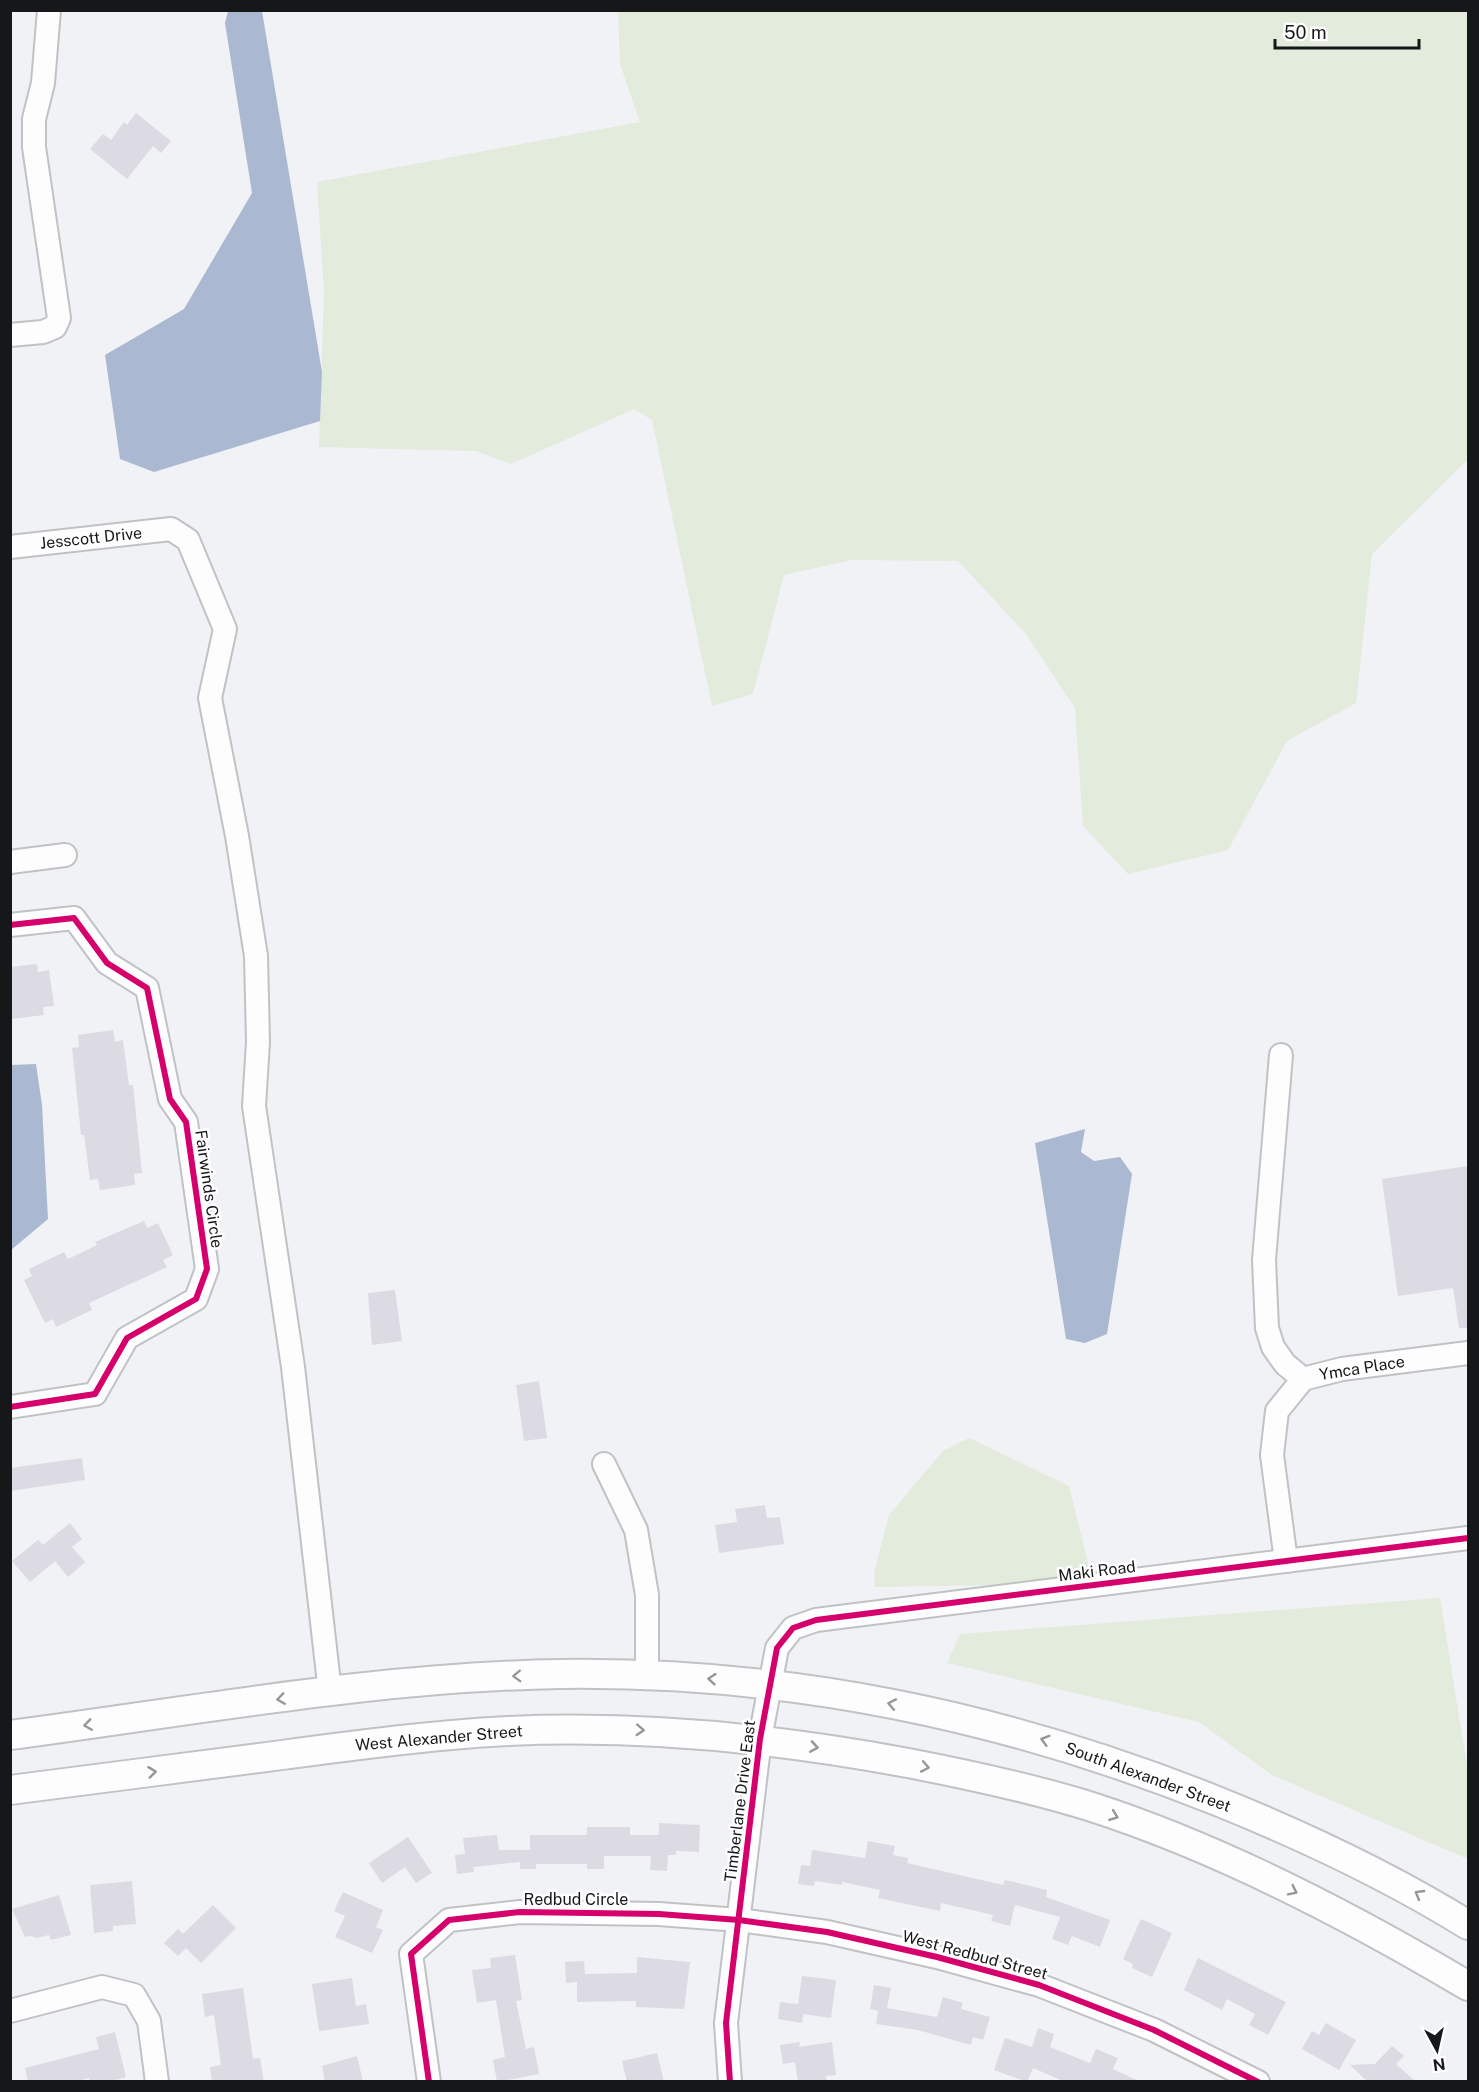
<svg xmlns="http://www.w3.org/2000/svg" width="1479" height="2092" font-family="'Public Sans',sans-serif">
  <rect width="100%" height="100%" fill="#f0f2f5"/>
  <g fill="#e2ebdc">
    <polygon points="618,11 1468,11 1468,459 1372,554 1356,703 1287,741 1228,850 1128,874 1083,826 1075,708 1026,634 958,561 851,560 784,575 753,694 712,706 652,420 634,409 511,464 476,451 319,447 324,291 317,182 640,122 620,64"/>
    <polygon points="969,1438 1069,1486 1093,1583 875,1587 874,1573 889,1515 943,1451"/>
    <polygon points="1440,1598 1468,1772 1468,1859 1272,1775 1199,1722 947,1663 960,1634"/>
  </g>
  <g fill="#aab9d1">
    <polygon points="228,11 262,11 322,372 320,421 154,472 120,459 105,355 184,309 252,193 225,23"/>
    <polygon points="36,1064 42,1105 48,1219 11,1250 11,1065"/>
    <polygon points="1085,1129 1081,1152 1094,1161 1120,1157 1132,1174 1107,1334 1085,1343 1066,1339 1035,1143"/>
  </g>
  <g fill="#dcdbe4">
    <polygon points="136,113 171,141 161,153 153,146 127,179 90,149 103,134 111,140 124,122 127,125"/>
    <polygon points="37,964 38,972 49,970 54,1006 43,1007 44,1015 12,1019 10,967"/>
    <polygon points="113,1030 115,1042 123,1040 129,1085 133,1085 142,1173 134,1174 135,1185 100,1190 98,1179 90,1180 84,1135 81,1135 72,1048 79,1047 78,1035"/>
    <polygon points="1468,1166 1468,1328 1459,1328 1453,1288 1398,1296 1382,1179"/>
    <polygon points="144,1221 147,1228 158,1223 173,1255 163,1260 167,1267 89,1303 92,1310 56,1327 53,1319 45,1323 24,1280 32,1276 29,1269 64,1252 68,1259 97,1245 95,1242"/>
    <polygon points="395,1290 402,1341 372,1345 368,1293"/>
    <polygon points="539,1381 547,1438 524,1441 516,1385"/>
    <polygon points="82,1458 85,1480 10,1491 10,1468"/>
    <polygon points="765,1505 767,1518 780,1517 784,1544 719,1553 715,1525 737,1522 735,1509"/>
    <polygon points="70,1523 82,1539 72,1547 85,1562 68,1577 55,1561 30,1582 12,1561 38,1540 43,1545"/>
    <polygon points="659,1823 700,1825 699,1852 676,1851 676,1855 668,1855 667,1871 650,1870 651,1856 604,1856 604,1869 587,1869 587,1864 536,1864 536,1869 520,1869 520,1862 473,1867 474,1872 457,1874 455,1855 465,1854 463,1838 497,1835 499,1850 530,1850 530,1835 587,1835 587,1827 630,1827 630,1835 659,1835"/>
    <polygon points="408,1837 432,1873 416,1883 405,1867 382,1883 369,1863"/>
    <polygon points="868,1841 895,1846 893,1855 908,1858 907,1863 1003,1885 1005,1880 1047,1890 1046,1897 1110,1920 1100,1947 1072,1936 1068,1945 1052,1939 1060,1917 1015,1905 1010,1926 991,1921 993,1915 941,1903 940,1911 878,1898 880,1890 842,1882 842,1885 815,1881 814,1886 798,1884 801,1865 810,1866 812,1850 865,1858"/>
    <polygon points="132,1881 136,1924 113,1926 113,1931 94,1933 90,1885"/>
    <polygon points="343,1892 383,1910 376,1927 383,1930 372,1953 335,1937 345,1916 334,1911"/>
    <polygon points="59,1895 71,1935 51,1940 49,1935 36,1938 31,1936 25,1937 12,1909"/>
    <polygon points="213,1905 236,1928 201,1963 186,1948 178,1956 164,1943 178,1929 183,1934"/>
    <polygon points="1141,1919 1172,1933 1152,1977 1132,1968 1133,1964 1123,1959"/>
    <polygon points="515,1955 522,2000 516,2001 526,2049 534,2047 539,2074 497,2082 493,2060 505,2057 496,2000 477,2003 472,1970 491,1968 490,1958"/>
    <polygon points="637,1957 690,1962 684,2009 636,2007 636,2001 577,2002 577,1982 566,1983 565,1962 584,1961 585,1974 637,1973"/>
    <polygon points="1198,1958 1286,2002 1268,2035 1249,2025 1255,2014 1227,1999 1222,2010 1184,1990"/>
    <polygon points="802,1976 836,1980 831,2018 803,2014 802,2023 778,2019 780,2002 798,2004"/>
    <polygon points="352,1978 356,2006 366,2004 369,2024 319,2031 312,1984"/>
    <polygon points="874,1985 891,1988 887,2008 937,2017 943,1997 963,2003 961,2009 990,2017 983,2040 973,2037 971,2045 918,2030 876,2024 878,2011 870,2009"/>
    <polygon points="243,1988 253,2059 260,2058 264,2082 212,2082 210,2067 221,2065 214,2015 205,2017 202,1994"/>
    <polygon points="1326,2023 1356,2040 1339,2070 1302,2049 1312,2031 1319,2035"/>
    <polygon points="1038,2028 1054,2034 1050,2047 1090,2063 1096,2049 1118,2058 1113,2069 1141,2082 1065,2082 1033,2068 1027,2082 994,2070 1005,2038 1032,2047"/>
    <polygon points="115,2032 126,2077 108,2082 90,2082 89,2078 74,2082 28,2082 25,2068 99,2049 96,2037"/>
    <polygon points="800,2042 799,2047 832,2042 836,2075 826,2076 827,2082 798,2082 795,2062 783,2064 780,2045"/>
    <polygon points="1392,2046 1404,2056 1396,2064 1416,2082 1368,2082 1350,2065 1375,2064"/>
    <polygon points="657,2053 664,2082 627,2082 622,2061"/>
    <polygon points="357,2056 363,2082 325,2082 322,2066"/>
  </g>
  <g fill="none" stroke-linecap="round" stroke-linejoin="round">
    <defs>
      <g id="minor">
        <polyline points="10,335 43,332 55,327 59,318 34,147 34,119 43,83 49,10"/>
        <polyline points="10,547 171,529 188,540 225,629 210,698 237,836 256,956 258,1042 254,1106 293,1367 330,1692"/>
        <polyline points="10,862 65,855"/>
        <polyline points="10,925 74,918 107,963 147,988 170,1099 186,1122 207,1269 196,1299 127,1338 95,1394 10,1407"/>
        <polyline points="1281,1055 1264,1260 1267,1328 1273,1347 1285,1364 1303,1379"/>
        <polyline points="604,1464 636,1530 647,1595 647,1676"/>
        <polyline points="1286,1561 1272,1455 1277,1411 1303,1379 1342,1369 1468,1353"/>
        <polyline points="10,2011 102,1987 134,1995 149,2021 157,2082"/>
        <polyline points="429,2082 411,1954 449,1920 520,1912 659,1914 739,1920 827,1932 937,1957 1039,1985 1154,2030 1258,2082"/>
        <polyline points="730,2082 726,2023 760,1739 777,1648 793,1628 816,1620 1468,1538"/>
      </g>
      <g id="major">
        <path d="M10 1735C193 1711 376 1677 560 1674 790 1671 1005 1716 1217 1801 1304 1836 1389 1876 1468 1925"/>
        <path d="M10 1790C101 1778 191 1767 282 1755 357 1745 432 1735 508 1731 643 1725 775 1738 908 1763 970 1775 1032 1788 1092 1807 1222 1849 1352 1917 1468 1986"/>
      </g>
    </defs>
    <use href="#minor" stroke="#c0c2c4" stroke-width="26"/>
    <use href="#major" stroke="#c0c2c4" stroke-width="32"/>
    <use href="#minor" stroke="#fdfdfe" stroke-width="22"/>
    <use href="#major" stroke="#fdfdfe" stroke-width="28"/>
    <defs>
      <g id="cycleway">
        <polyline points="10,925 74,918 107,963 147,988 170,1099 186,1122 207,1269 196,1299 127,1338 95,1394 10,1407"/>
        <polyline points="429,2082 411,1954 449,1920 520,1912 659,1914 739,1920 827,1932 937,1957 1039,1985 1154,2030 1258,2082"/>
        <polyline points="730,2082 726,2023 760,1739 777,1648 793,1628 816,1620 1468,1538"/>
      </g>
    </defs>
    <use href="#cycleway" stroke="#fefefe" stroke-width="10"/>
    <use href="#cycleway" stroke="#d6006c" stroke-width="6"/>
  </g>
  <defs><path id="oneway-chevron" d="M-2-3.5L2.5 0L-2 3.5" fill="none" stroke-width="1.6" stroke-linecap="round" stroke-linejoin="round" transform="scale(1.5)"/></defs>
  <g stroke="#959697">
    <use href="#oneway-chevron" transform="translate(517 1676) rotate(178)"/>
    <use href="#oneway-chevron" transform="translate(712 1679) rotate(-175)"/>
    <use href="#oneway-chevron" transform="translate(281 1699) rotate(172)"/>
    <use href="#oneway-chevron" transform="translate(892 1704) rotate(-169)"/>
    <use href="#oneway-chevron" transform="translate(88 1725) rotate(172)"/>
    <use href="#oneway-chevron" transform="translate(640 1730) rotate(3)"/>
    <use href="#oneway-chevron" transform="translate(1045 1740) rotate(-164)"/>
    <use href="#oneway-chevron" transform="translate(814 1747) rotate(9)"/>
    <use href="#oneway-chevron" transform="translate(925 1767) rotate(11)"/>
    <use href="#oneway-chevron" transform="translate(152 1772) rotate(-7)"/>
    <use href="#oneway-chevron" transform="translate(1114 1816) rotate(21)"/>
    <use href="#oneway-chevron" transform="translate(1293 1891) rotate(26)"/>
    <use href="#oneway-chevron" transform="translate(1419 1894) rotate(-150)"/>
  </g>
  <g text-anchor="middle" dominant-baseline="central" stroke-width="5" stroke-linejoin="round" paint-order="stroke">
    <g font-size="16" fill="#161719" stroke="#fefefe">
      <text transform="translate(91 538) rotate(-6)">Jesscott Drive</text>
      <text transform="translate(209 1189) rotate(82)">Fairwinds Circle</text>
      <text transform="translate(1362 1368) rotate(-9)">Ymca Place</text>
      <text transform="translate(1097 1571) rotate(-7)">Maki Road</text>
      <text transform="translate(439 1738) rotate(-5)">West Alexander Street</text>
      <text transform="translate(1148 1777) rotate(20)">South Alexander Street</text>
      <text transform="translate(740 1801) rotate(-83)">Timberlane Drive East</text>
      <text x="576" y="1899">Redbud Circle</text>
      <text transform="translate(975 1955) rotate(15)">West Redbud Street</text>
    </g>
  </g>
  <rect width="1479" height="2092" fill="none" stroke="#161719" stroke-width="24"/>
  <g transform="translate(1437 2050) rotate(172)" stroke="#fefefe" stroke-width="4.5" paint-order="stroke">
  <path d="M0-4.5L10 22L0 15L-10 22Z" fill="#161719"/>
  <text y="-9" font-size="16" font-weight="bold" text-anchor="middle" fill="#161719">N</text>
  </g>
  <path d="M1275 39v9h144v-9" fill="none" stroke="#161719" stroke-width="3"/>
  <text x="1284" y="39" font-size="18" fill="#161719" stroke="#fefefe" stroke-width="4.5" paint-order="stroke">50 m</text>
</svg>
